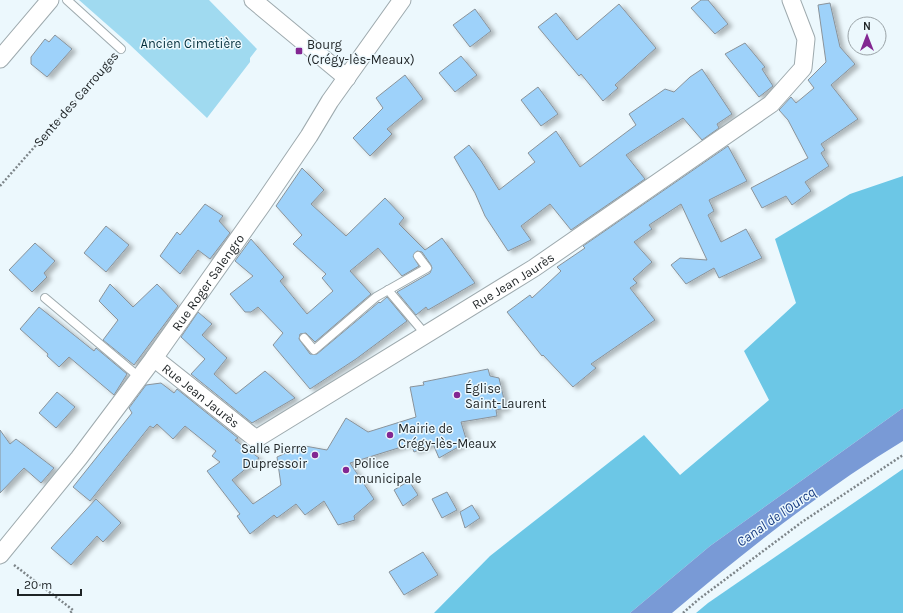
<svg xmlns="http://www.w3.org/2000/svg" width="903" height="613" font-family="Karla,sans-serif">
  <defs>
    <filter id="shadow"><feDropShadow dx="4.5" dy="2.5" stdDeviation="2" flood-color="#0004"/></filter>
  </defs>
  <rect width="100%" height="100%" fill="#ecf8fd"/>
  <polygon fill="#a0daf0" points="79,0 209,0 257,49 250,58 250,62 207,118 129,44"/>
  <g fill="#6cc7e6">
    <polygon points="903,176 903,408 710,546 630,613 434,613 490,556 644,435 680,475 769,400 744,351 796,303 775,239 850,194"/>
    <polygon points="903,469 903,613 696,613 708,603"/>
  </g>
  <path fill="#799ad6" d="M903 408V441C821 491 745 551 672 613H630L710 546Z"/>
  <g fill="#9ed2fa" stroke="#8a939a" filter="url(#shadow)">
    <polygon points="701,0 708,0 728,24 715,34 691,8"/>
    <polygon points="830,3 840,47 855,64 831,85 858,119 821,144 825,150 821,153 829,166 805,182 811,191 792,205 786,196 762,208 751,188 808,158 788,120 779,110 791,97 796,103 814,88 808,80 826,62 818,5"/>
    <polygon points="619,4 656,48 615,85 618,88 603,101 581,74 579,76 538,27 556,13 577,40"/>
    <polygon points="475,9 491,31 470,47 453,25"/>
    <polygon points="55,35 72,49 47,77 31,64 31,57 45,39 49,42"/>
    <polygon points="745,43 765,67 762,69 773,86 759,97 725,54"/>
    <polygon points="461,56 477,75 455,92 439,73"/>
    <polygon points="702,69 732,114 717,124 719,128 702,140 683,118 626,155 645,179 571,230 550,204 521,226 531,240 508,251 485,216 475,193 454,157 469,145 481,161 499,190 535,162 528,153 556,131 580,167 636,125 629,114 665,89 674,92 690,77"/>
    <polygon points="405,75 423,99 387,129 392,134 370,156 353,138 383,108 376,98"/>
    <polygon points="538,87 558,114 541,126 521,100"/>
    <polygon points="728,146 747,181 709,200 714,211 708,215 721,242 746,229 762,258 719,278 714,268 686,284 671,265 680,258 707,260 681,204 649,225 652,229 634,242 652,262 633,279 637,283 630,288 655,320 591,364 596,368 573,387 543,355 542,356 507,312 530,295 532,298 561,271 557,267 585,248 583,246"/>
    <polygon points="302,168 324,190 311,204 346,236 385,198 404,218 399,224 425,250 442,238 475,283 428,310 426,307 416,315 397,292 430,273 432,268 431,265 422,252 417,251 413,256 419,266 402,276 378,248 350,271 371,294 315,342 306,333 300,334 299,339 310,354 317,354 379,302 380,303 387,297 407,321 356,359 310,389 273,345 283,333 258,307 251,312 245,312 230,294 253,276 235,261 251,239 284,277 280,281 307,314 333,291 322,278 326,274 293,244 302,235 276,206"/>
    <polygon points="205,204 223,216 219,221 230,233 210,259 198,250 180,274 160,256 177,232 180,235"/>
    <polygon points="106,226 129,245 106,272 84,253"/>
    <polygon points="35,243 55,261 44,273 47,277 32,292 9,270"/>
    <polygon points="110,284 133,307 157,284 178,306 134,365 103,340 118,320 99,301"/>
    <polygon points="39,307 94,351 96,348 127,374 114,395 69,357 59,367 47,356 48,354 20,329"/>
    <polygon points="198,312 212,324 202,335 227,358 214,374 236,394 265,371 295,398 252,423 191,374 205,359 181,337"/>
    <polygon points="488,369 490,376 499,378 506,408 496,410 497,416 461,422 467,442 439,458 433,444 414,452 411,444 350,463 374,499 354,516 355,520 338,525 324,501 305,515 296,504 277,518 274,515 250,534 237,516 240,514 207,471 220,462 212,456 216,451 185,426 173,439 157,424 153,428 150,426 90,501 73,487 132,413 129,408 146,385 161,383 174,393 177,389 238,438 235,440 259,458 232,480 253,504 281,485 277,457 286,453 286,450 305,446 327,450 346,418 368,432 416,417 410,387 424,385 423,382"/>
    <polygon points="57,392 75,407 56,428 39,413"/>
    <polygon points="0,430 10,444 16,439 54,468 41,483 24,468 0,493"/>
    <polygon points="409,481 418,495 403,506 394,490"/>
    <polygon points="447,492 457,510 442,518 432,499"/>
    <polygon points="96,499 121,523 103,542 97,536 71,565 51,548"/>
    <polygon points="472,505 480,518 465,528 460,512"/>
    <polygon points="423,552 438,575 404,595 389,572"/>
  </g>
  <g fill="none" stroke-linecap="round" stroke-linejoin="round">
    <defs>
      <g id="service">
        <polyline points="67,0 121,49"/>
        <polyline points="388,290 426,335"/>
        <polyline points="45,298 139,377"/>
        <polyline points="304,338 314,350 376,297 427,268 418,256"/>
      </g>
      <g id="minor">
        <polyline points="253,0 347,78"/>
        <polyline points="0,59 50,0"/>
        <path id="s1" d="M154 358 256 439 534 268 771 104 803 68 806 39 791 0"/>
        <path id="s2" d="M0 555 79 458 154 358 262 205 309 136 330 101 402 0"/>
      </g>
    </defs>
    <use href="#service" stroke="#9eaaae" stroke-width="10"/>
    <use href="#minor" stroke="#9eaaae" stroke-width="19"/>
    <g stroke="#7d8589" stroke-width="2.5" stroke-dasharray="2 2" stroke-linecap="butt">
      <polyline points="0,186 111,60"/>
      <polyline points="14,565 73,610 70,613"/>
      <polyline points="683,613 699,599 802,522 903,455"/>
    </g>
    <use href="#service" stroke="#fff" stroke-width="8"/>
    <use href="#minor" stroke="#fff" stroke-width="17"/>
  </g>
  <g fill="#832792" stroke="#ecf8fd" stroke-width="1.5">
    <rect x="295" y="47" width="8" height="8" rx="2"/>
    <circle cx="457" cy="395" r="4"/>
    <circle cx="390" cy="435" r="4"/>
    <circle cx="315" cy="455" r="4"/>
    <circle cx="346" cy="470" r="4"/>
  </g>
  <g text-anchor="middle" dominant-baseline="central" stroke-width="3" stroke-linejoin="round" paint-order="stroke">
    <g font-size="13" fill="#032f3c" stroke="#ecf8fd">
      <text x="191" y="43">Ancien Cimetière</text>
    </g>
    <g font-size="13" fill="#1e2325" stroke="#ecf8fd" text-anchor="start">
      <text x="307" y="44">Bourg<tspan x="307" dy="15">(Crégy-lès-Meaux)</tspan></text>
      <text x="465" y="388">Église<tspan x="465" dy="15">Saint-Laurent</tspan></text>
      <text x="398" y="428">Mairie de<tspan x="398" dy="15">Crégy-lès-Meaux</tspan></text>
      <text x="307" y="448" text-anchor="end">Salle Pierre<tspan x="307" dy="15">Dupressoir</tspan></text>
      <text x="354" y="463">Police<tspan x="354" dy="15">municipale</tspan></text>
    </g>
    <g font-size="13" fill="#1e2325" stroke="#ecf8fd">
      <text transform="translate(76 99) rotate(-49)">Sente des Carrouges</text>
      <text stroke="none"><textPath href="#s1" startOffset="432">Rue Jean Jaurès</textPath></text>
      <text stroke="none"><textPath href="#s2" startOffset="343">Rue Roger Salengro</textPath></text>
      <text stroke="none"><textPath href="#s1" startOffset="60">Rue Jean Jaurès</textPath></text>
    </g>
    <g font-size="14" font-style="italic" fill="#193d84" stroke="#ecf8fd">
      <text transform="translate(776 517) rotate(-35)">Canal de l'Ourcq</text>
    </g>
  </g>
  <g transform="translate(867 36)"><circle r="19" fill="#ecf8fd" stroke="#9aa3a7"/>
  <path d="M0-3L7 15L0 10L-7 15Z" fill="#832792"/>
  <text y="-6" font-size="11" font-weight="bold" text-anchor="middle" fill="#1e2325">N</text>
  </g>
  <path d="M18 589v6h63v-6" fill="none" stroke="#1e2325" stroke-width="2"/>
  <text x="24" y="589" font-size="12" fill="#1e2325" stroke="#ecf8fd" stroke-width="3" paint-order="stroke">20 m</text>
</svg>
